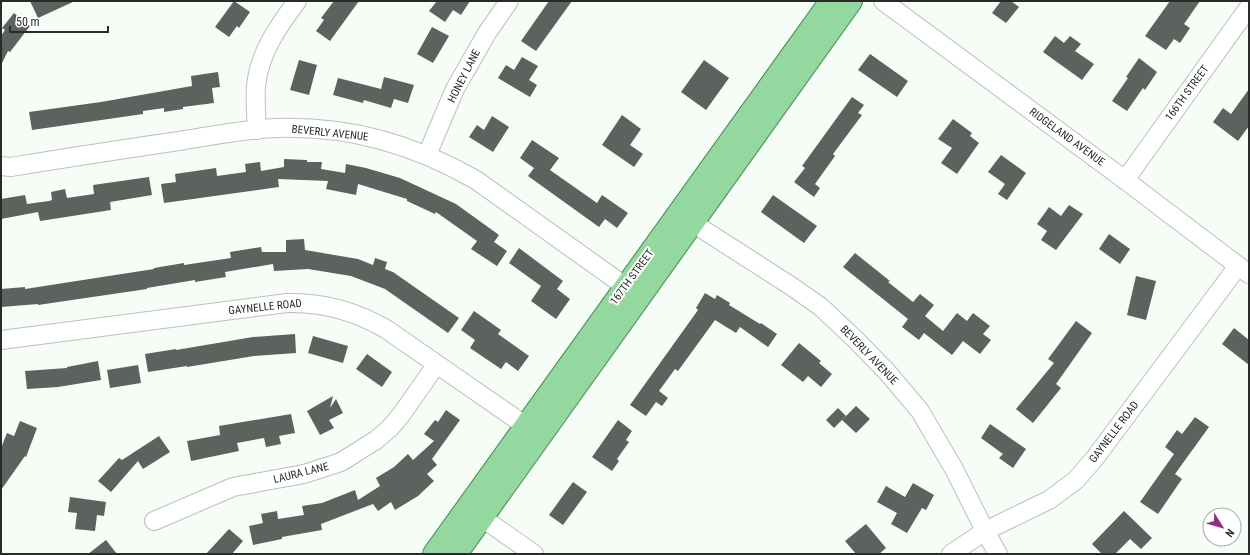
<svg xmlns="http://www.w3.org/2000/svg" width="1250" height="555" font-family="'Roboto Condensed',sans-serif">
  <rect width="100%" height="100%" fill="#f6fcf6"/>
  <g fill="#5c625d">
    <polygon points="30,1 75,1 38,18"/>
    <polygon points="234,1 250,12 239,28 237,26 229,37 215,27"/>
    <polygon points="334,1 359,1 330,41 316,31 324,20 321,18"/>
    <polygon points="437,1 470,1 461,15 453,10 445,22 429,11"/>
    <polygon points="549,1 572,1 536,51 521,41"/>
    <polygon points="1001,1 1011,1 1019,7 1006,23 992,13"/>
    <polygon points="1170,1 1200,1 1184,24 1190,28 1180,43 1174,39 1166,50 1145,36"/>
    <polygon points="14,13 30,26 10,52 8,51 1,65 1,36 5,30 2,28"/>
    <polygon points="432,27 449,36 433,63 417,54"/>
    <polygon points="1055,36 1064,43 1070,36 1081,44 1075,51 1094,64 1082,80 1043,52"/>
    <polygon points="870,54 908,81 897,97 858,70"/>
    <polygon points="522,57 538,66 529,80 537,85 530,97 498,78 506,65 514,70"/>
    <polygon points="1139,58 1157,72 1145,90 1143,88 1127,111 1112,101 1128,78 1126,77"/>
    <polygon points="299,60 317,65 309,95 290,90"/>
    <polygon points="704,60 729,78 706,110 681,92"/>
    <polygon points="218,72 220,87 212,88 214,103 183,107 183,109 164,112 164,108 143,111 143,114 32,130 29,112 101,102 192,86 191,76"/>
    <polygon points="384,77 414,85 408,103 394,99 391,108 364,100 363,103 333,95 338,78 381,89"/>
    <polygon points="1249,89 1249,126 1238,141 1213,122 1223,108 1231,114"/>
    <polygon points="852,97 864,105 858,113 862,115 833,154 835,156 815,184 820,188 814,197 794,182 805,168 802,166"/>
    <polygon points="622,115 641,129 630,145 643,154 634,167 602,145"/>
    <polygon points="492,116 509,127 493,152 469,137 477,125 484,130"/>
    <polygon points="953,119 972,133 970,136 979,143 957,174 941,163 952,148 938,139"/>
    <polygon points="532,140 559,158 550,170 597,203 602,195 628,213 617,228 605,219 599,227 528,176 534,168 520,158"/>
    <polygon points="1001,155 1026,173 1007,200 998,194 1005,184 988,172"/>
    <polygon points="284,159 307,160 307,162 322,162 321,169 345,173 346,164 366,168 400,178 456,204 499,235 494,242 507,251 497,266 471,249 477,241 436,212 435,214 407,201 407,199 358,184 356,195 326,189 328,181 278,179 279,187 164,203 161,184 176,182 175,174 216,168 217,176 246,172 245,164 260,162 261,171 284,167"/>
    <polygon points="149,177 152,195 110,202 111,210 40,221 38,212 1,219 1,199 25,195 27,204 49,201 52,200 51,192 65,189 67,198 94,194 93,185"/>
    <polygon points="773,195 817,226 804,243 761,212"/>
    <polygon points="1069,205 1083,214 1056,250 1041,240 1047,231 1037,224 1049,207 1061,216"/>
    <polygon points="1109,234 1130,249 1120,264 1099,249"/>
    <polygon points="304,239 305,250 358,259 373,265 375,258 387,262 385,269 393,272 459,318 448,333 385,289 351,276 308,269 274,271 273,264 225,272 226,277 195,282 195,280 147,288 147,289 38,305 38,304 1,307 1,289 25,287 25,289 154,269 154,268 184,263 184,265 231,258 230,252 261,247 262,252 286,252 286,240"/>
    <polygon points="519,248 563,281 557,289 570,299 556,319 531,301 541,286 509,263"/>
    <polygon points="855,253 890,281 888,282 913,302 920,294 934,305 925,316 943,331 957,313 967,321 973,313 990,326 983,334 991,340 980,354 963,341 952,355 924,333 919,340 902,327 908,319 843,267"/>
    <polygon points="1136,276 1156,281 1146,320 1127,315"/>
    <polygon points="705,293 715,299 717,295 730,303 729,305 760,324 761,323 777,334 768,347 740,327 736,333 715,320 678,371 675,369 659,391 668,398 662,406 656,402 646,416 630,405 698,310 696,308"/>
    <polygon points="474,311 501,330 498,334 529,356 518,371 506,362 501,369 470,348 475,340 461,330"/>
    <polygon points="1076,321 1092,333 1056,384 1061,388 1033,423 1016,409 1054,363 1048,359"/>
    <polygon points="1234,328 1249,340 1249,365 1222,344"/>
    <polygon points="295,334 296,353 254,356 187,367 187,366 148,372 145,354 176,349 176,350 253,337"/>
    <polygon points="313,336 348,346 343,363 308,353"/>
    <polygon points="799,343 821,361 819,363 832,374 821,387 808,376 803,382 781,365"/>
    <polygon points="367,354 392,372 382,387 356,369"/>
    <polygon points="98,361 101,380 58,387 27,389 25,371 67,368 67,367"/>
    <polygon points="138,365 141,383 110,388 107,370"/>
    <polygon points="333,396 330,408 336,399 343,413 329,420 334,428 320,435 307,411"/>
    <polygon points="856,406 870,419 856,433 842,420"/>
    <polygon points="838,408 846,416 834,428 826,420"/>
    <polygon points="446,410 460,420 432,459 437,465 427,474 434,481 418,496 395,510 391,502 378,511 373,504 321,524 322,530 282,537 282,539 253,545 249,526 263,523 261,514 277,511 278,519 304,515 302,506 322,503 355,490 358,500 380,486 376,478 394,467 408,454 413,460 434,441 424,434 435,420 438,422"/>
    <polygon points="291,414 295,433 279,436 281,444 266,447 264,438 237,443 239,451 191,461 187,441 220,435 219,426"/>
    <polygon points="1195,417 1209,427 1175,474 1182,479 1158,514 1140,502 1174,454 1165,447 1177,430 1182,434"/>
    <polygon points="618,420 632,431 626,440 629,442 617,459 619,461 612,471 592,457"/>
    <polygon points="20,421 37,428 26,457 25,456 1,490 1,448 7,433 14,436"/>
    <polygon points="990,424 1026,449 1013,468 999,458 1003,454 981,438"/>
    <polygon points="159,436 170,452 143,469 138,461 111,492 98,481 119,458 122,460"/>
    <polygon points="573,482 587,492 563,525 549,515"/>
    <polygon points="913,483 934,495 926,510 922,508 907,533 891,524 897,513 877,502 886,486 905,497"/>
    <polygon points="70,497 106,502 104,516 97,515 95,531 75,529 77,513 68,512"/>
    <polygon points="1124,511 1152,538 1141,549 1130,539 1115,554 1102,554 1092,544"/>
    <polygon points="866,524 886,548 879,554 856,554 845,541"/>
    <polygon points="229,529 243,541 232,554 206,554"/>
    <polygon points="106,540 117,554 88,554"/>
  </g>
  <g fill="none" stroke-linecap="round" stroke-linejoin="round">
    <defs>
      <g id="minor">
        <polyline points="883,1 1125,180 1249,274"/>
        <path d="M257 130C256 115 255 101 256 86 259 53 278 27 297 1"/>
        <polyline points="427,155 455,89 487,33 509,1"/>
        <path d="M1 166 11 167C65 158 118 150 172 142 207 137 242 129 277 128 350 126 413 144 476 180L636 294"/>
        <polyline points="1125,180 1249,7"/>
        <polyline points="682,216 791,286 821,307 857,341 888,373 920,411 954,469 985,531 998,554"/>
        <path d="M1 340 287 303C324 302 355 311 386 329L526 426 536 435"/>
        <polyline points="471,510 534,554"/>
        <polyline points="154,521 233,487 304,474 341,462 376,440 390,428 401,415 436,365"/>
        <polyline points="951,554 985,531 1049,500 1076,480 1095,458 1238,266"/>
      </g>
      <g id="major">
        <polyline points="434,554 831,1"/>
        <polyline points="456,554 851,1"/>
      </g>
    </defs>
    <use href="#minor" stroke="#bbc0bb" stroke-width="20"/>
    <use href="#major" stroke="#3f8b4b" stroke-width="24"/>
    <use href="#minor" stroke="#fff" stroke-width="18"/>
    <use href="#major" stroke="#93d89e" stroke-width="22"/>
  </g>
  <g text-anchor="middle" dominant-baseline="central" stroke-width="4" stroke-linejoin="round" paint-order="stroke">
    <g font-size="11" fill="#292b29" stroke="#fff">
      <text transform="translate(464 76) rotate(-63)">HONEY LANE</text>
      <text transform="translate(1187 93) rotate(-54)">166TH STREET</text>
      <text transform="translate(330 133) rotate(6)">BEVERLY AVENUE</text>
      <text transform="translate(1067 137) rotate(36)">RIDGELAND AVENUE</text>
      <text transform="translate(632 277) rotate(-54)">167TH STREET</text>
      <text transform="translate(265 307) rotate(-6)">GAYNELLE ROAD</text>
      <text transform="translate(869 355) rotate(46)">BEVERLY AVENUE</text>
      <text transform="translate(1114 432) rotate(-53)">GAYNELLE ROAD</text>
      <text transform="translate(301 473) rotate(-14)">LAURA LANE</text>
    </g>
  </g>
  <rect width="1250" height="555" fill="none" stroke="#292b29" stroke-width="4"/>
  <g transform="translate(1222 527) rotate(127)"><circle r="19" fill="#ffffff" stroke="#a9aaa9"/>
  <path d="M0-3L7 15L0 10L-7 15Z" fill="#9b2986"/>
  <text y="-6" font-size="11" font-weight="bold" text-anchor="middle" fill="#292b29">N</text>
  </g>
  <path d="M10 26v6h98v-6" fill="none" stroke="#292b29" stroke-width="2"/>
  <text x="16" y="26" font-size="12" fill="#292b29" stroke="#ffffff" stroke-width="3" paint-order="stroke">50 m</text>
</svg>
